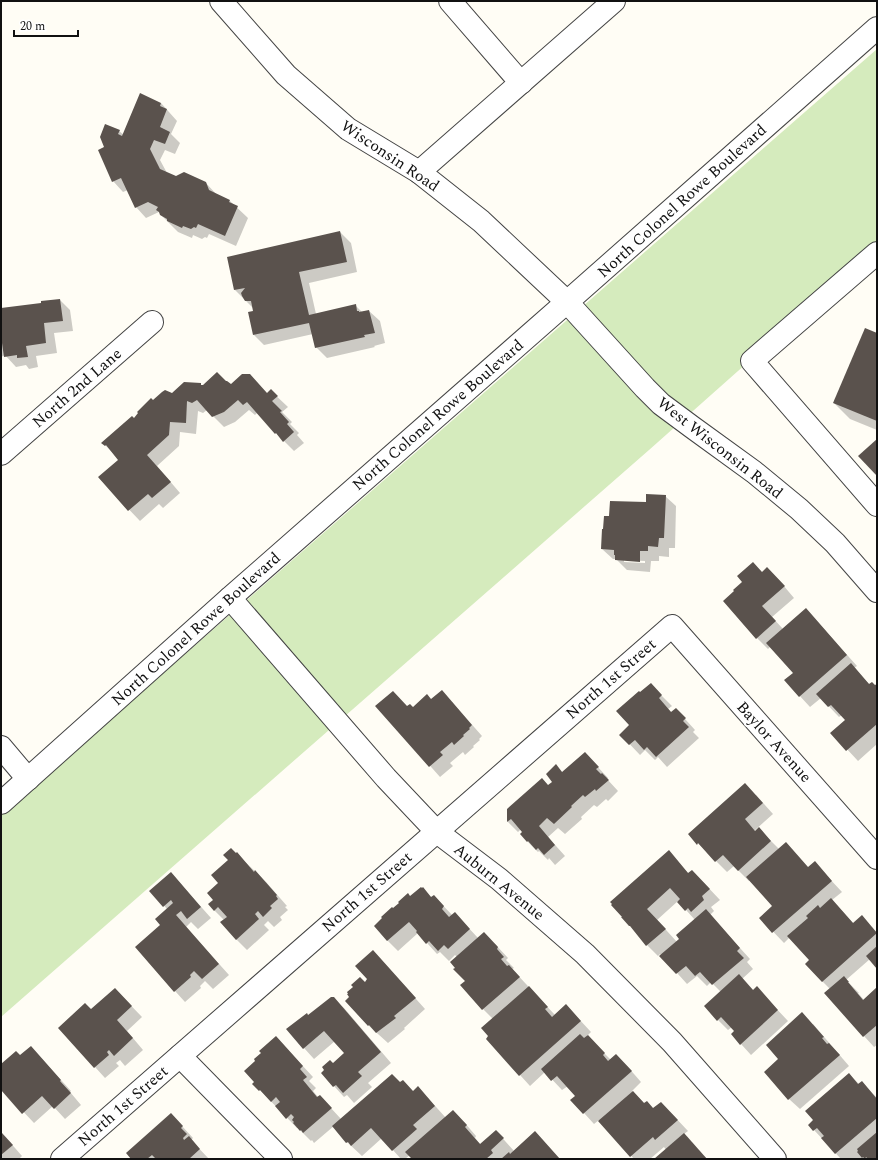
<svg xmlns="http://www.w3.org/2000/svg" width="878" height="1160" font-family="Spectral,serif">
  <rect width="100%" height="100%" fill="#fffdf5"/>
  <polygon fill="#d5ebbd" points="877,49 877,248 738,371 649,450 1,1017 1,815"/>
  <g fill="#0003" fill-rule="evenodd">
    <polygon points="161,103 177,121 171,134 180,143 175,154 165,150 160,160 167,173 176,177 205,182 217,195 230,201 248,218 236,246 209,234 207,238 205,237 202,239 193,235 192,238 178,232 161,215 159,212 146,218 136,207 128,190 123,192 113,181 105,148 119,131 124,135"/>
    <polygon points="340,232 351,243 357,272 309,283 316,314 355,305 362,312 369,311 380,321 385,343 374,346 375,347 327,358 316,347 313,334 264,345 254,335 253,308 235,290 228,258"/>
    <polygon points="60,300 70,310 73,331 54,333 57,353 36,356 38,367 29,369 26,365 16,367 5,355 1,357 1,309 42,304"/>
    <polygon points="877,334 877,430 850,419 834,403"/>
    <polygon points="200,384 202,386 231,386 268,394 271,391 288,407 282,412 292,422 290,424 299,433 297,435 304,443 294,451 276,433 257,413 255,415 249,410 235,422 224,427 207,410 203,413 198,411 196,434 180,432 179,446 157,466 180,493 163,508 159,504 140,521 99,478 120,460 103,443 134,419 153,401"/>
    <path d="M665 496 676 506 675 548H669V557L659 556V561H651L650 572 627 570 616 559H613L602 549 610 517ZM624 560 645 561V563L624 562Z"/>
    <polygon points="762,573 778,579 794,598 772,617 783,629 806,609 857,666 854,668 870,685 876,686 877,685 877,744 858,761 832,733 846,720 842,715 839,717 821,698 810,707 786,681 795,673 771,646 768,649 757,638 724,601"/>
    <polygon points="661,695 672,706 668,709 672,713 676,709 695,730 693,732 699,738 667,767 658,757 655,760 645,750 640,755 621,735"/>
    <polygon points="431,700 452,702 482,736 479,739 480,740 473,746 474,747 465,755 463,752 450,763 453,766 440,777 377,706 413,708"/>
    <polygon points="595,764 608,778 607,779 618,791 608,801 606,799 597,807 594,805 581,817 582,819 565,834 558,828 548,837 565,856 555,865 549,858 548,860 539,851 538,852 528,842 521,834 524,832 521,829 518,832 508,822 508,810 549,786 554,782 556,766 563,773"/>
    <polygon points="756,795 773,814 754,831 756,832 759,829 779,849 809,868 815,863 842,892 832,900 854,924 872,927 877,933 877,967 870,959 846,980 859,993 858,993 864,1000 877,989 877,1045 874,1047 825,993 830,989 822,981 811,960 790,937 784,943 760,918 773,906 750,880 749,881 734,866 727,872 689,834"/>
    <path d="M669 852 689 874 703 882 720 900 711 907 714 911 710 915 750 959 747 962 753 969 742 979 754 991 757 988 788 1021 751 1055 741 1044 736 1031 732 1027 728 1030 718 1020 721 992 711 982 707 986 697 976 687 984 660 954 658 956 647 945 637 933ZM678 901 695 920 677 942 657 920Z"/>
    <polygon points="237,854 266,882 287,906 285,907 288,910 280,917 282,920 274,927 268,921 264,925 269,930 247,950 236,939 224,920 214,910 215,900 219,883"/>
    <polygon points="171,873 211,918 198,929 191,922 186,927 229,975 213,989 205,981 200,986 201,988 185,1002 175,991 161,925 167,909 151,891"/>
    <polygon points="423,889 432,898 434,896 453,916 465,924 478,938 495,944 508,958 506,960 514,968 512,969 555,1015 566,1005 591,1032 587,1036 611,1060 627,1066 641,1082 632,1091 645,1104 654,1109 672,1114 688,1131 684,1134 707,1159 656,1159 666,1150 664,1147 650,1159 634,1159 599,1120 594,1124 584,1113 576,1096 568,1086 562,1090 545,1072 530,1086 520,1075 489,1036 493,1019 483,1009 466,981 456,968 457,957 455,955 449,961 440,952 437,954 418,933 398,951 387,940 394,909"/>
    <polygon points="383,962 425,1009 404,1028 405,1029 388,1043 368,1025 365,983"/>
    <polygon points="115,989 142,1017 127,1031 143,1050 125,1066 120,1060 116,1063 119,1066 105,1078 95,1067 91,1011"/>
    <polygon points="333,998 344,1008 391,1063 368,1083 372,1087 354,1103 347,1095 344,1097 334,1086 333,1064 345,1053 335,1041 314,1059 304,1048 309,1017"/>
    <polygon points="813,1024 849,1066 800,1109 789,1099"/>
    <polygon points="276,1037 313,1077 309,1081 316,1088 313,1091 318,1097 330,1107 341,1119 400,1083 413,1092 428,1098 446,1118 464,1122 476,1136 475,1138 481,1145 496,1131 514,1151 560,1159 413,1159 410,1155 405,1159 401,1159 382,1138 362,1156 347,1142 334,1126 314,1143 312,1140 311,1141 298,1128 297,1128 254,1084 255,1082 257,1061 262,1053"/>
    <polygon points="21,1057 41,1058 71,1091 70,1092 81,1105 65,1119 53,1106 34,1123 1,1088 1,1066"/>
    <polygon points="849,1074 859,1084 862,1082 877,1098 877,1159 841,1159 814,1130"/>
    <polygon points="181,1125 193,1138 191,1140 209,1159 132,1159"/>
    <polygon points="1,1132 22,1156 19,1159 1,1159"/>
  </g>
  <g fill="#5a524d">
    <polygon points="140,93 161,103 160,106 167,109 160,127 170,132 165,144 154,140 150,149 160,169 176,176 184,172 206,182 209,190 230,200 229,202 238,206 225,236 198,224 196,228 194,227 191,229 183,226 182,228 167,221 167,219 160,215 159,212 156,210 158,207 148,202 135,208 121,178 112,182 98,150 104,147 100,137 105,124 120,130 118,134 122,136"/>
    <polygon points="340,231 347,262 299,272 309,315 356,304 357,311 359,311 359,312 369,310 375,333 364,335 365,337 315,348 309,323 253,335 248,312 253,311 251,301 245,301 242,296 241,293 245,288 234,290 227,257"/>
    <polygon points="60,299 63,321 44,323 46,343 26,346 28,357 17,358 17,355 4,357 2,343 1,344 1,308 41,303 41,301"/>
    <polygon points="865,328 877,333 877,421 833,403"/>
    <polygon points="217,372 226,381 227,381 231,384 242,374 250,374 267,393 271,389 278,396 272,401 282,411 280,412 289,422 287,424 294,432 283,442 276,433 275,434 247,402 243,405 238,400 224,412 212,417 197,400 192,403 187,401 186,423 170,422 169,435 147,455 171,482 152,498 148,494 128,511 98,477 118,460 106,445 105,446 101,443 132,416 134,418 138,413 137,412 151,398 153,400 162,392 165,390 172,393 184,382 201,383 201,385 203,385"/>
    <polygon points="877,439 877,476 858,456"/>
    <polygon points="646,494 666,495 664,538 659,538 658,547 648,546 648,551 640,551 640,562 615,560 615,555 614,555 614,550 601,549 602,529 603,529 604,516 609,516 610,501 646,502"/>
    <polygon points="753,562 762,572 767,567 785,586 762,606 776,621 756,639 723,601 734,591 733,590 742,582 737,576"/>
    <polygon points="806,608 847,655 799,697 784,680 793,673 766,643"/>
    <polygon points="851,663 869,684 872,682 875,685 877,684 877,724 846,751 830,733 845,720 831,705 828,707 816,694"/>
    <polygon points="651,683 662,695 659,698 671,712 676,708 686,718 683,721 689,727 656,757 647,747 644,750 635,740 629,745 619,735 629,725 616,711 639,691 640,692"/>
    <polygon points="442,690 472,725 469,728 470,729 463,735 464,736 454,745 452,742 440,752 443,755 429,767 375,706 393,691 407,706 410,704 413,707 427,694 431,699"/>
    <polygon points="585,752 599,767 596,769 601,774 602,773 609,780 596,791 595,789 585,797 583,795 571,806 572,807 554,824 547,818 539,826 555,845 544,855 538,848 536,850 528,841 527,842 520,834 522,832 511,819 507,822 507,809 542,778 548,785 552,782 546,774 556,764 562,772"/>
    <polygon points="745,783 763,803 745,819 755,831 759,827 771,841 738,871 723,855 715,862 698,843 697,845 688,834"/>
    <polygon points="786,842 808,867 815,861 832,881 772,933 759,918 772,906 746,877"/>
    <polygon points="231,848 236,853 237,852 254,872 255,870 277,895 276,896 278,899 270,906 272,908 263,917 258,911 255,914 259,919 236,940 220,922 227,917 218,907 214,911 208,904 213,900 207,893 218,883 211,875 228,860 223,855"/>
    <polygon points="669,850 688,873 692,870 710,889 702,896 704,900 691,912 688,908 685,911 677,902 680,899 670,888 647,909 666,929 646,946 630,926 629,926 621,917 622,917 611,905 612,904 610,902"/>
    <polygon points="171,872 201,907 187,919 181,911 176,915 219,964 202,979 194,971 190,975 191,977 174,992 135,947 160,925 155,919 173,903 171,900 163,907 149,891"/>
    <polygon points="421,887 422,888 423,887 431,897 434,895 444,906 442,909 449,917 455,912 470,929 448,949 444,945 438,951 429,941 426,944 416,932 417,931 409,922 387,941 374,926 382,918 381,917 392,907 393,908 399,903 398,902 408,893 410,896"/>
    <polygon points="831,898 853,923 862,915 877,933 822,982 805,964 809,960 787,936 808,918 806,916 818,905 820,908"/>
    <polygon points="706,909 740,948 737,951 744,958 712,985 700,972 695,976 686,966 676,974 659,956 679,939 676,935"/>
    <polygon points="484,932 498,947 497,949 504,957 501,959 507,966 509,965 520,977 482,1010 460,985 465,981 453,969 455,968 450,962"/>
    <polygon points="877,946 877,969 866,956"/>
    <polygon points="373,950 416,998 394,1016 396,1018 376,1033 369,1025 368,1026 345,1001 349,997 347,994 348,994 347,992 353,987 351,985 360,977 365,982 367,979 355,966"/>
    <polygon points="739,974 753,990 757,986 778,1010 740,1045 731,1034 734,1031 721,1017 717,1021 704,1006"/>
    <polygon points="844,976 849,982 848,982 863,1000 877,987 877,1025 863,1037 824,993"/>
    <polygon points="529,986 548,1007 545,1009 552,1017 566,1004 581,1021 519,1076 486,1039 488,1036 481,1028"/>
    <polygon points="115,988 132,1006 117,1020 133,1038 114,1056 109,1050 107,1052 109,1055 94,1068 58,1028 85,1003 91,1009"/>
    <polygon points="331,997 334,997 381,1052 358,1072 362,1076 343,1093 336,1085 333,1087 321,1073 324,1070 322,1067 330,1060 333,1063 344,1053 324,1031 303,1049 286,1029 307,1013 308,1015"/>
    <polygon points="802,1012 824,1037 822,1038 827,1044 829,1043 840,1055 788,1100 764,1072 778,1059 766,1045"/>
    <polygon points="580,1034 584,1038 588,1035 605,1053 603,1055 608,1061 616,1054 632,1071 583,1114 570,1100 575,1096 557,1076 551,1081 541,1069"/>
    <polygon points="276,1036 303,1066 300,1069 307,1077 303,1080 317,1097 320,1095 332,1108 303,1133 301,1130 300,1131 293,1123 294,1122 292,1120 294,1117 291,1114 286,1119 275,1106 280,1102 276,1097 271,1102 260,1090 259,1091 252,1084 254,1082 244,1071 255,1061 254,1059 261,1053 259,1051"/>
    <polygon points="31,1046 61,1080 60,1081 71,1093 54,1109 42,1096 22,1114 1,1090 1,1064 16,1051 20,1055"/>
    <polygon points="849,1073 858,1084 862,1081 877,1099 877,1118 835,1154 821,1138 824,1136 817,1128 813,1131 808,1125 813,1120 805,1111"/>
    <polygon points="392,1074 400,1082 403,1080 413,1091 418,1086 435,1106 413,1125 417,1129 392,1151 371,1128 351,1146 348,1142 346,1143 332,1126"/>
    <polygon points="633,1091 644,1103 647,1101 653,1108 661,1102 678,1120 655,1140 653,1137 630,1157 598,1121"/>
    <polygon points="453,1110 467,1125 465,1127 480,1144 496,1130 504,1138 491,1150 493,1153 486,1159 412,1159 405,1152"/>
    <polygon points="171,1113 183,1126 181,1128 187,1134 183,1138 184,1140 189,1136 200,1149 189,1159 156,1159 152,1155 147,1159 131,1159 126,1153"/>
    <polygon points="535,1131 560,1159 501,1159 509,1152 510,1154"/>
    <polygon points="1,1132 13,1145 1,1155"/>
    <polygon points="877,1132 877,1159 868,1159 866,1157 865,1159 863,1157 862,1158 857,1152 858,1151 857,1149"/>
    <polygon points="684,1133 707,1159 654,1159"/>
  </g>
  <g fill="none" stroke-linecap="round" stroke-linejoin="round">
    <defs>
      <g id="minor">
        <polyline points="221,1 286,75 348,129 419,172 481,221 567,302 645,388 661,404 692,427 754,472 799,509 835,543 877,591"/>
        <polyline points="450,1 521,83"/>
        <polyline points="419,172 614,1"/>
        <polyline points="877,253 752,361 877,505"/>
        <polyline points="1,454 152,322"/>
        <polyline points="230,598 386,778 437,832 499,879 585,954 672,1042 775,1159"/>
        <polyline points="1,747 28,779"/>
        <polyline points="1,803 230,598 567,302 877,28"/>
        <polyline points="180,1056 281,1159"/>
        <polyline points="62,1159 672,626 877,858"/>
      </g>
    </defs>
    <use href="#minor" stroke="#444" stroke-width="24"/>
    <use href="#minor" stroke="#fff" stroke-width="22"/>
  </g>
  <g text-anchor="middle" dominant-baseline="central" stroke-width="4" stroke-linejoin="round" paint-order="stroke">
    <g font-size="16" fill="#111" stroke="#fff">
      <text transform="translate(390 156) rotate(34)">Wisconsin Road</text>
      <text transform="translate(682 201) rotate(-42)">North Colonel Rowe Boulevard</text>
      <text transform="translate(77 388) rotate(-41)">North 2nd Lane</text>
      <text transform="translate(438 415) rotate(-41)">North Colonel Rowe Boulevard</text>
      <text transform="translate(720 448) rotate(38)">West Wisconsin Road</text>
      <text transform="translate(196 629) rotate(-42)">North Colonel Rowe Boulevard</text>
      <text transform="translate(611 679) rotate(-41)">North 1st Street</text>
      <text transform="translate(774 742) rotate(48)">Baylor Avenue</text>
      <text transform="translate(499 882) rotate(39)">Auburn Avenue</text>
      <text transform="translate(367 892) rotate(-41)">North 1st Street</text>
      <text transform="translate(123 1106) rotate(-41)">North 1st Street</text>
    </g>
  </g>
  <rect width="878" height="1160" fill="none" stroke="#111111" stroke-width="4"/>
  <path d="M14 30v6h64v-6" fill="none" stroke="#111111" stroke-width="2"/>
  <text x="20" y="30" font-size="12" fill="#111111" stroke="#ffffff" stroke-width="3" paint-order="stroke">20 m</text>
</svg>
